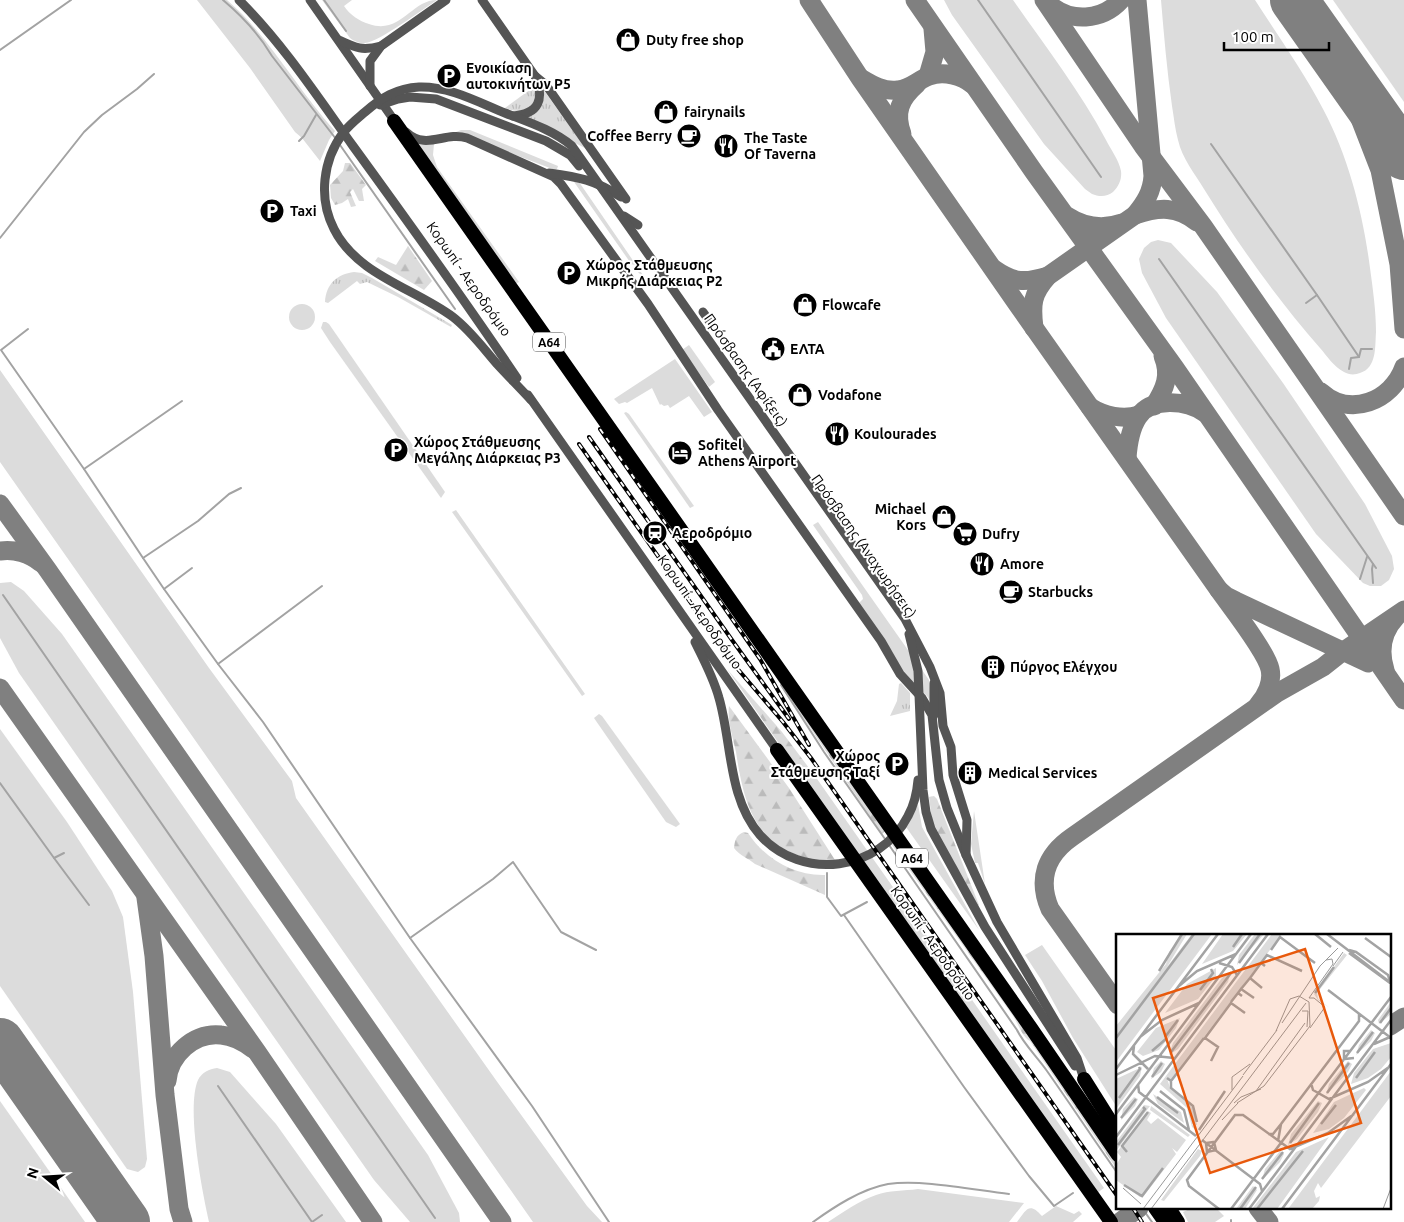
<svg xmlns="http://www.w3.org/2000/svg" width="1404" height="1222" font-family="Ubuntu,sans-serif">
  <defs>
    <pattern id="forest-firs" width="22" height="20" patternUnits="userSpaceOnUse" patternTransform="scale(1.25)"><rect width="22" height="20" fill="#dcdcdc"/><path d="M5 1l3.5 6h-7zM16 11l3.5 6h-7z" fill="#bbb"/></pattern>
    <pattern id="park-tufts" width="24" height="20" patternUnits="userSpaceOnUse" patternTransform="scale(1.25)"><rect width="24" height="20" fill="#dcdcdc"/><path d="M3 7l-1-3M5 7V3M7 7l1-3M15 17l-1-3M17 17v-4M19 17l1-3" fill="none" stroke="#bbb"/></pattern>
  </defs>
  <rect width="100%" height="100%" fill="#fff"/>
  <g fill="#dcdcdc">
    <path d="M197 0H227C269 36 297 89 335 131L329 140 320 161 302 138 295 132 250 68Z"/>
    <path d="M322 0H352L344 6C350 15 359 21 369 24 401 35 411 0 437 0 423 9 379 42 365 43 360 44 354 41 350 38Z"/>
    <path d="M944 0H1013C1045 46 1080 91 1106 140 1111 150 1119 160 1121 171 1122 179 1119 186 1113 192 1107 197 1099 197 1092 194L1085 189 1044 144 952 15Z"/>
    <path d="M1161 0H1255C1278 36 1303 71 1323 109 1349 158 1363 214 1370 268 1373 290 1376 311 1376 332 1375 346 1377 368 1360 373 1355 375 1349 375 1344 372 1334 367 1327 356 1320 348 1277 299 1238 244 1204 189 1195 174 1182 158 1178 140 1175 129 1174 118 1172 106 1167 71 1164 36 1161 0Z"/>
    <polygon points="1333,0 1404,0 1404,102"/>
    <polygon points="461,130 470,130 558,166 557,169 555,170 456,132"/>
    <polygon points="414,142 434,144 433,155 437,167 519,282 515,284"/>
    <polygon points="572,179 577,179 645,278 642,281 639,277 641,275 634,268 635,267 633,264 632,265"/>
    <polygon points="1158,240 1171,243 1217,292 1283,383 1365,504 1392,556 1394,569 1389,580 1381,586 1370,586 1363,583 1316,534 1166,318 1142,273 1139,259 1144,248 1151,242"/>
    <circle cx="302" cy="317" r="13"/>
    <polygon points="323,322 326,322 329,324 445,492 441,498 330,342 321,328"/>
    <polygon points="689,345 715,382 709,387 682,350"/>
    <polygon points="675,359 712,412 704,417 689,396 670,408 668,405 664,406 661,404 660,405 652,388 627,403 625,402 619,404 614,399"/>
    <polygon points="0,370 209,668 292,781 296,798 498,1083 587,1206 602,1222 533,1222 0,462"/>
    <polygon points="626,412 629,414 694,506 690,508 624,413"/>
    <polygon points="456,510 585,694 582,696 452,512"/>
    <polygon points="818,522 929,680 932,704 927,696 909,679 900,668 893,653 859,603 863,599 862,595 813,525"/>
    <polygon points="11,582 24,591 62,634 428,1155 459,1213 460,1222 410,1222 374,1180 19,673 0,638 0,583"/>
    <polygon points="599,714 602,716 680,824 676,827 666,822 594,718"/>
    <polygon points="0,729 67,822 112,891 123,917 133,992 147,1159 145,1167 138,1172 127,1169 0,986"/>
    <polygon points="815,776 1104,1188 1097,1193 803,778"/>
    <polygon points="918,804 922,827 979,930 906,827"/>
    <polygon points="974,811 985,884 978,863 975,863 971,844"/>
    <polygon points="1042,945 1118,1053 1118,1109 1073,1038 1042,981 1025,955"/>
    <path d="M217 1068 230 1072 276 1124 346 1222H209C202 1192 186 1107 198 1080 202 1072 209 1069 217 1068Z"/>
    <polygon points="0,1101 85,1222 0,1222"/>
    <path d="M918 1189 1024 1203 1009 1222H828C843 1212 859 1201 876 1195 889 1190 904 1191 918 1189Z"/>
    <path d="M1056 1206 1074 1214 1079 1211 1082 1214 1073 1222H1017C1026 1210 1029 1201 1042 1216Z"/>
    <polygon points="1192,1208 1216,1208 1224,1216 1215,1222 1188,1222 1183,1212"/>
  </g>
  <g fill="url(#forest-firs)">
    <polygon points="345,163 350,163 366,185 362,189 364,201 359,201 353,189 350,192 356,206 351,207 348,199 342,203 335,205 331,198 330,185 343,171"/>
    <polygon points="408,246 432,281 424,290 375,261 378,257 396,265"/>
    <polygon points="761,649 886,830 882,834 779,682"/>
    <polygon points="727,669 782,732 815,776 803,778"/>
    <path d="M729 706 789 788 835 860C817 862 807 859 790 852 750 834 742 791 736 752 733 738 727 720 729 706Z"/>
    <polygon points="934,796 937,799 979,905 976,907 933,828 929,797"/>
    <path d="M744 832 748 833C765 859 794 876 825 875V895L755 864C748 858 740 856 734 848 735 840 736 835 744 832Z"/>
    <path d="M895 841 1082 1109 1118 1163V1171L1030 1041C1022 1037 1019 1025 1013 1016L892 845Z"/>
  </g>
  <g fill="url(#park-tufts)">
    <path d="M535 86 537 98C526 112 522 114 505 108Z"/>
    <path d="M543 89 585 148 525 118C538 111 545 104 543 89Z"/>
    <path d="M354 272 362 273 372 278 452 325 451 327 398 297 367 282 360 284 357 281 328 303 325 302C326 284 337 274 354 272Z"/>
    <polygon points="901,683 910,693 910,711 890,716 897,701 899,684"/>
  </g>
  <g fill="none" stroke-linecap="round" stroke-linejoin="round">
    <g stroke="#a3a3a3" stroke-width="2">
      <path d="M223 0C242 16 259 34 272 56L336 139"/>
      <polyline points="324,0 346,31"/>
      <polyline points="978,0 1101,177"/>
      <polyline points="0,50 71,0"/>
      <polyline points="299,141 304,136 316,115"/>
      <polyline points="1211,144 1317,295"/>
      <polyline points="340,145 455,309"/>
      <polyline points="0,238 84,132 102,115 137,89 154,74"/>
      <polyline points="1159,259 1376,568"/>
      <polyline points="1306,303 1317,295 1359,357"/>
      <polyline points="28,329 1,350 84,469"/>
      <polyline points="1349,369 1351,358 1359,357 1361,349 1372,349"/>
      <polyline points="143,558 84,469 182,401"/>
      <polyline points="1373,564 1372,569 1373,583"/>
      <polyline points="192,568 164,589 218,664"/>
      <polyline points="1360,579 1367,557"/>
      <polyline points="322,586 218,664 263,722 410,938 493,879 513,862 561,932 596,950"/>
      <polyline points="164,589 143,558 198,521 229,494 241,488"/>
      <polyline points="3,595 435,1218"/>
      <polyline points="781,685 824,752 885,839"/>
      <polyline points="0,783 54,858"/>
      <path d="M889 845 1017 1030C1023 1043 1038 1058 1047 1071 1071 1105 1094 1140 1118 1174"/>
      <polyline points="64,853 54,858 89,905"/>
      <polyline points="827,873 827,897 841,916 867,902"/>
      <polyline points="844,915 964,1087 1029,1176 1054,1206 1073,1193"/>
      <polyline points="410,938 532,1106 609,1222"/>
      <polyline points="218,1086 312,1222"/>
      <polyline points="1142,1208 1152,1222"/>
      <polyline points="1231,1220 1231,1222"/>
      <polyline points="312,1222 322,1215"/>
      <path d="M813 1222C834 1207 861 1189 888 1184 922 1179 974 1190 1009 1194"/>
    </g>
    <g stroke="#808080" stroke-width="19">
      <polyline points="809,0 860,78 1018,305 1219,590"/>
      <polyline points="915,0 1034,172 1175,368 1404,700"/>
      <polyline points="1044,0 1143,146 1203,226 1404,516"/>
      <path d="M1049 4C1070 23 1102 21 1121 0"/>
      <polyline points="1318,34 1354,103 1380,170 1399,264 1404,329"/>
      <polyline points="928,76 935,52 933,29"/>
      <path d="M862 79C872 85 884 92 898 90 910 89 918 80 929 76 943 71 962 75 973 85"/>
      <path d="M902 134C894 112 900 99 917 84"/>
      <path d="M1135 215C1159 207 1177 206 1197 222"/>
      <path d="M1067 216C1084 227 1102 230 1122 223"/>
      <path d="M994 269C1014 283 1025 283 1048 276"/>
      <path d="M1034 328C1031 304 1032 294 1048 276L1135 215C1145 203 1152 192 1153 176L1137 0"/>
      <path d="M1321 392C1350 418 1392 401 1404 367"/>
      <path d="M1154 406C1165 389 1171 375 1163 356"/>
      <path d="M1090 407C1104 416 1123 420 1139 415"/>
      <path d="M1127 458C1128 444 1130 429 1138 417 1152 396 1188 401 1205 413"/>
      <polyline points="0,504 47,569 502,1222"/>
      <path d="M0 551C14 549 30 553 41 563"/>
      <path d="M1385 670C1379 651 1382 632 1396 617"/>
      <polyline points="0,688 257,1052 373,1222"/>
      <path d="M1258 705C1266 696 1273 682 1270 669 1266 651 1231 607 1219 590L1226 596 1236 601 1368 663"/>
      <polyline points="146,898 154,956 165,1095 179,1209 183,1222"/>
      <path d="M1118 1005 1050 909C1037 879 1046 855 1072 837L1277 693 1323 667 1342 652 1404 610"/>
      <polyline points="1390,1026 1404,1017"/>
      <path d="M167 1081C169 1055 194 1032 221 1035 233 1036 244 1042 253 1049"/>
      <polyline points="1258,1208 1269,1222"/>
      <polyline points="1120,1222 1139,1208"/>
    </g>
    <g stroke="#808080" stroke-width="48">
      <polyline points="1294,0 1404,156"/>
      <polyline points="0,1042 126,1222"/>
    </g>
    <g stroke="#555" stroke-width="9">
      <path d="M239 0C283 44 317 96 353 146 409 223 464 299 517 378"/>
      <polyline points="310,0 396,123"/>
      <path d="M482 0 535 76C545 99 539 114 513 116"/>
      <path d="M339 40C356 48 362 51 381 46"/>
      <polyline points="535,76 546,85 626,199"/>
      <polyline points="370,86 370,61 381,46 446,0"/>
      <polyline points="380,105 398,99 410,97 436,99 546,141 570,155 579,166"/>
      <path d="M406 132C427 151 444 131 467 138L554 177 561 184 648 304 718 410 881 641 900 674 922 698 932 715 939 780 947 808 966 855 997 922 1077 1058 1084 1079"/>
      <path d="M549 173C579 177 595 180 621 197"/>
      <polyline points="624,216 638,225"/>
      <polyline points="703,312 710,322"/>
      <polyline points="528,395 777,750"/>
      <path d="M531 400C520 388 508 376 497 364 483 348 471 331 453 317 414 288 357 275 334 229 318 198 323 160 343 133 350 124 358 118 365 112 381 98 397 88 419 87 449 86 478 102 505 113 528 122 553 130 572 146L905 619 930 667 940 693 943 726 951 747 953 775 967 820 966 855"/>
      <polyline points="909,634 918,671 923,790 926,812 931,829 985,927 1075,1066"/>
      <path d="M695 642C704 660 714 679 719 698 732 743 728 799 760 835 802 882 880 871 908 816 914 805 917 792 918 780"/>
      <polyline points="934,683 934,715"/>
    </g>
    <g stroke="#000" stroke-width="14">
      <polyline points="394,121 1031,1028 1118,1155"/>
      <polyline points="777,750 1111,1222"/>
      <polyline points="1084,1079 1118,1133"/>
      <polyline points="1155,1208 1165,1222"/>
      <polyline points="1169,1208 1178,1222"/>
    </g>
    <defs>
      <g id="rail">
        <polyline points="600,429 760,659 809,745"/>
        <polyline points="589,437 732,640 789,719"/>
        <polyline points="579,444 736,667 783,722 811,758 1118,1197"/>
        <polyline points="1133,1208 1142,1222"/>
      </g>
    </defs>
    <use href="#rail" stroke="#000" stroke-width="4"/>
    <use href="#rail" stroke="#fff" stroke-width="2" stroke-dasharray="5.5" stroke-linecap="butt"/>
  </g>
  <defs>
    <symbol id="shop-disc" viewBox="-11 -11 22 22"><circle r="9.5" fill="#000" stroke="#fff"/><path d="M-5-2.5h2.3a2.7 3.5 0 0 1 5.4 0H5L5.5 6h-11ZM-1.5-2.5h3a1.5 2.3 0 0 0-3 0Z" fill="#fff"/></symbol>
    <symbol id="parking-disc" viewBox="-11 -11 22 22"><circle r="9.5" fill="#000" stroke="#fff"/><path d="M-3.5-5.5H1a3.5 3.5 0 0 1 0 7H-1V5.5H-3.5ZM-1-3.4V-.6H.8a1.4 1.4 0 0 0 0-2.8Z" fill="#fff"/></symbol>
    <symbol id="cafe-disc" viewBox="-11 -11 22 22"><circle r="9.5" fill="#000" stroke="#fff"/><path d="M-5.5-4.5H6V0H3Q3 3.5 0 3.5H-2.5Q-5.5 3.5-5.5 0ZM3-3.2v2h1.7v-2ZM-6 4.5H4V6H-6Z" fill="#fff"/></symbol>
    <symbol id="restaurant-disc" viewBox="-11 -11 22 22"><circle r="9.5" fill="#000" stroke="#fff"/><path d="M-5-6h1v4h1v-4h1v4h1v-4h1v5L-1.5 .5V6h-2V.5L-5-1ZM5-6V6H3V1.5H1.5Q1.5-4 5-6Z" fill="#fff"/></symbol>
    <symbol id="civic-disc" viewBox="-11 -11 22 22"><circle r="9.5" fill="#000" stroke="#fff"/><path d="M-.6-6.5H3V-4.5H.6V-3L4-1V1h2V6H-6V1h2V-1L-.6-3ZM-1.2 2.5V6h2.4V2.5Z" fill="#fff"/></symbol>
    <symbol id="hotel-disc" viewBox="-11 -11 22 22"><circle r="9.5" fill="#000" stroke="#fff"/><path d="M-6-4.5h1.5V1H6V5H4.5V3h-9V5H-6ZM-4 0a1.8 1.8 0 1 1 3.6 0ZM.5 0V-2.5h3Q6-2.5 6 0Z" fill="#fff"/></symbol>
    <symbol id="station-disc" viewBox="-11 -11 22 22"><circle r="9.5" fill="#000" stroke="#fff"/><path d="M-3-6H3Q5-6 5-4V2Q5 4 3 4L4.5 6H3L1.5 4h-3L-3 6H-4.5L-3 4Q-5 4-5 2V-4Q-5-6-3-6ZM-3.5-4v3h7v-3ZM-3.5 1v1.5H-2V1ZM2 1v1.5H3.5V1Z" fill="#fff"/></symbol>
    <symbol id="supermarket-disc" viewBox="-11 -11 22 22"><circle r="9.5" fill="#000" stroke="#fff"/><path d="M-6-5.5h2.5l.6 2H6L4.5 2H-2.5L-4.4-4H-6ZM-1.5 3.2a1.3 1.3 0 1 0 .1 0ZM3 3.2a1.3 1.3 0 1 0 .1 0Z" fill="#fff"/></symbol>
    <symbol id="building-disc" viewBox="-11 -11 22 22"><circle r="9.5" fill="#000" stroke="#fff"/><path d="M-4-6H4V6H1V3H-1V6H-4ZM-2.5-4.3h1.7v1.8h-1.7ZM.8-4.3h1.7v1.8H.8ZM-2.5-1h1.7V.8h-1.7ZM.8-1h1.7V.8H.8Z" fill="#fff"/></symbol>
  </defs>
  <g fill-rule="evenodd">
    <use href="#shop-disc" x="614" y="26" width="28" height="28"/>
    <use href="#parking-disc" x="435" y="62" width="28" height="28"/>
    <use href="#shop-disc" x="652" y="98" width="28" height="28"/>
    <use href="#cafe-disc" x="675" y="122" width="28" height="28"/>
    <use href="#restaurant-disc" x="712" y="132" width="28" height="28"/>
    <use href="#parking-disc" x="258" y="197" width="28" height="28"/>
    <use href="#parking-disc" x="555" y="259" width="28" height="28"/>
    <use href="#shop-disc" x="791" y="291" width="28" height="28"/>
    <use href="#civic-disc" x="759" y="335" width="28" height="28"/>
    <use href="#shop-disc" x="786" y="381" width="28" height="28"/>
    <use href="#restaurant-disc" x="823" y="420" width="28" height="28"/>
    <use href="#parking-disc" x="382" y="436" width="28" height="28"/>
    <use href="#hotel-disc" x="666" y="439" width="28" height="28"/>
    <use href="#shop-disc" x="930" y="503" width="28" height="28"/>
    <use href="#station-disc" x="641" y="519" width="28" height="28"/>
    <use href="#supermarket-disc" x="951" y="520" width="28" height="28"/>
    <use href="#restaurant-disc" x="968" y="550" width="28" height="28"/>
    <use href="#cafe-disc" x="997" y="578" width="28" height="28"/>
    <use href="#building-disc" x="979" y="653" width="28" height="28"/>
    <use href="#parking-disc" x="883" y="750" width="28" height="28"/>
    <use href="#building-disc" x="956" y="759" width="28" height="28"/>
  </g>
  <g text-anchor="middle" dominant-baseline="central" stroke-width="4" stroke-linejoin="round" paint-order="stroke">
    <g fill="#fff" stroke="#4c4c4c" stroke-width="1">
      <rect x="533" y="332.5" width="32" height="19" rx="4"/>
      <rect x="896" y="848.5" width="32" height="19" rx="4"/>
    </g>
    <g font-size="12" font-weight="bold" fill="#000">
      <text x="549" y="342">Α64</text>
      <text x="912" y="858">Α64</text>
    </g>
    <g font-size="14" font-weight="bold" fill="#000" stroke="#fff" text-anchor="start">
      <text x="646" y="40">Duty free shop</text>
      <text x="466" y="68">Ενοικίαση<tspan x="466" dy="16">αυτοκινήτων P5</tspan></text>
      <text x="684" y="112">fairynails</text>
      <text x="672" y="136" text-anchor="end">Coffee Berry</text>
      <text x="744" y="138">The Taste<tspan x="744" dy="16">Of Taverna</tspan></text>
      <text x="290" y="211">Taxi</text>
      <text x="586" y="265">Χώρος Στάθμευσης<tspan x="586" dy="16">Μικρής Διάρκειας P2</tspan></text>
      <text x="822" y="305">Flowcafe</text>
      <text x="790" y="349">ΕΛΤΑ</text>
      <text x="818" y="395">Vodafone</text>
      <text x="854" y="434">Koulourades</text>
      <text x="414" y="442">Χώρος Στάθμευσης<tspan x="414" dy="16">Μεγάλης Διάρκειας P3</tspan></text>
      <text x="698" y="445">Sofitel<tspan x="698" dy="16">Athens Airport</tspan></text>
      <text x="926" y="509" text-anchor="end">Michael<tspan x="926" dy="16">Kors</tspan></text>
      <text x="672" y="533">Αεροδρόμιο</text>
      <text x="982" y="534">Dufry</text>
      <text x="1000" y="564">Amore</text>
      <text x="1028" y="592">Starbucks</text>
      <text x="1010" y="667">Πύργος Ελέγχου</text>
      <text x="880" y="756" text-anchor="end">Χώρος<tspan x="880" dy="16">Στάθμευσης Ταξί</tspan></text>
      <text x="988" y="773">Medical Services</text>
    </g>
    <g font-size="14" fill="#000" stroke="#fff">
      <text transform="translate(469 279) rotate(55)">Κορωπί - Αεροδρόμιο</text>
      <text transform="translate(746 370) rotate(55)">Πρόσβασης (Αφίξεις)</text>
      <text transform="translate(864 546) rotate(55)">Πρόσβασης (Αναχωρήσεις)</text>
      <text transform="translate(700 612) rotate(55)">Κορωπί - Αεροδρόμιο</text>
      <text transform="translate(933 943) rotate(55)">Κορωπί - Αεροδρόμιο</text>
    </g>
  </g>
  <g transform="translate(1116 934)">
    <rect width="275" height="275" fill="#fff"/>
    <path d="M67 0H71L51 33 76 0H96L0 128V92L50 30 53 18ZM107 0H131L117 17 86 30ZM139 0H148L121 31 123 21ZM156 0H166L60 140 56 146 51 144 54 154 77 174 81 191 76 190 82 198 76 193 71 174 44 150ZM228 19 231 21 201 59 202 65 214 74 202 66 198 60ZM100 34V42L82 65 49 79 71 50ZM115 37 112 48 62 115 53 121 57 109 106 44ZM275 68V80L263 90 262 86ZM64 84 60 94 43 116 27 122 21 118 40 94ZM255 96 259 99 255 107 240 121 243 111ZM275 109V123L265 135 252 144 235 150 238 139 257 115ZM45 127 49 130 45 138 35 145 38 134ZM232 127 236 130 232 138 210 161 213 150ZM26 133 24 142 0 175V145ZM275 137V162L205 254 202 249 198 257 200 264 204 262 203 267 196 275H172ZM248 154 250 156 228 184 213 195 197 199 218 168ZM37 160 65 178 68 189 42 170ZM18 163 22 165 19 172 5 186 7 175ZM202 167 206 169 202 178 181 205 172 211 175 200ZM28 171 34 172 0 217V208ZM35 172 74 201 72 203 34 176ZM32 177 35 179 31 186 35 190 42 184 70 206 61 218 56 214 60 220 27 263H24L0 246V231L5 223 1 218ZM213 203 161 275H136L180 218ZM82 215 86 217 84 222 48 267 45 266ZM164 217 168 220 164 228 146 246 149 235ZM137 252 141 256 129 275H120Z" fill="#dcdcdc"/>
    <path fill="none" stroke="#a3a3a3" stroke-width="2.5" d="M199 0 215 13M211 0 275 49M249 4 275 23M117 13 126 0M155 16 164 3 199 29M233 16 240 18 272 41 274 48M233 19 274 49M103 29 116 33 121 41M123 29 144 0M145 29 151 21 186 37M43 37 66 0M134 44 145 29 149 32M63 52 81 37 120 20M125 55 134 44 146 54M84 56 97 39 95 35M212 56 275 104M122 59 125 55 138 64M199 59 218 33M115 68 122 59 126 62M264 89 275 74M24 103 46 86 83 69M49 103 62 86M0 104 78 0M258 110 274 103M18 112 17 120 32 135M36 117 51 104M234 117H228V125L238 124M55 118 115 39M241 119 257 98M95 127 102 113 89 104 115 69 129 79M0 135 102 0M0 141 39 122 58 124M36 143 46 129M51 144 55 147 88 104M240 144 259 118M55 148V154L77 172 81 188M195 149 197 156 213 165 252 148 273 133M22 150 23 158 80 202M44 157 68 176 73 196M211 159 233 129M41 163 62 179M3 164 24 135 23 133M0 180 135 0M5 184 20 165M165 190 243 87V80M205 190 220 171M83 196 109 157M152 200H157L165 190 162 207M0 203 152 0M86 206 144 250 146 257M98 208 100 216 91 218 90 209ZM174 209 203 169M2 211 29 175 27 173M11 218 6 212 32 178M146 245 167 218M8 251 26 262 47 234M103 275 73 252 71 246 119 181H127L174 215 212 199 238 180M115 275 275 63M124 275 140 253M133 275 275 86M141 275 187 217M166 275 275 130"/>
    <path fill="none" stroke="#999" stroke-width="1" d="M217 32 227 18M193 64H198L209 73 194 94M193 64 217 30 216 25 210 26M186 77H192L191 93M166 89 204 32 222 14M127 141 161 96M116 156V143L134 130M140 157 189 89M118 169 125 163 145 155M121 169 148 152 194 92 193 68 183 62 174 65 160 97M106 186 122 169M9 256 7 254 25 270M27 275 127 142M35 275 190 69M267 275 275 254"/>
    <path fill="#e8590c" fill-opacity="0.15" stroke="#e8590c" stroke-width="2.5" d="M189 15 245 189 94 239 37 64Z"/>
    <rect width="275" height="275" fill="none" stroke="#000" stroke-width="2.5"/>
  </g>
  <g transform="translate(45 1177) rotate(288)" stroke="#ffffff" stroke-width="4" paint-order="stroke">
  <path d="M0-4L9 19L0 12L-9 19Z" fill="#000000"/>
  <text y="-8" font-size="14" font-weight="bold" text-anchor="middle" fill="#000000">N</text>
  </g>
  <path d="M1224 42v8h105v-8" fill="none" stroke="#000000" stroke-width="2.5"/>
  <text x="1232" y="42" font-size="15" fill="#000000" stroke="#ffffff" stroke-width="4" paint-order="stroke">100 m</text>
</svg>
